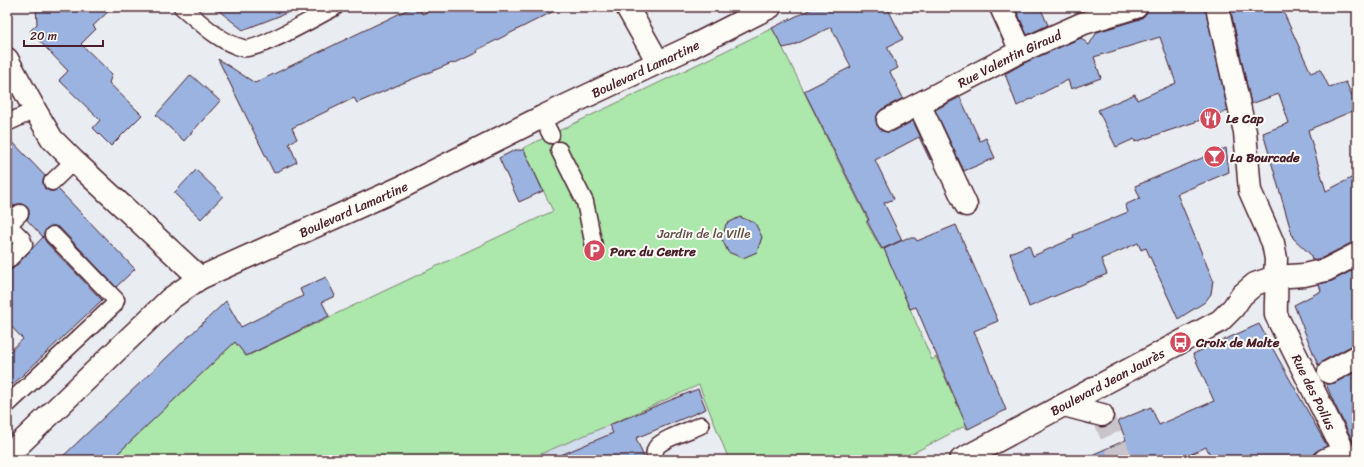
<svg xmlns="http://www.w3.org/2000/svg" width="1364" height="467" font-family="Sriracha,sans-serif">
  <rect width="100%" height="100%" fill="#e9edf2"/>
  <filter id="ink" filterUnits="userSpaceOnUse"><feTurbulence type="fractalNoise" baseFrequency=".025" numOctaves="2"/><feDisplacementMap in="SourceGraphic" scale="8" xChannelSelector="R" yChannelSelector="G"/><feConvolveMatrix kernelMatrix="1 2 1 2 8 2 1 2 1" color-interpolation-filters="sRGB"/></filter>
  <g filter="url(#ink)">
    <polygon fill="#d1dced" points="609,425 623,460 526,460"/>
    <polygon fill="#ace7ac" stroke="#7b836c" points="773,28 835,155 868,220 866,222 881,249 884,248 932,360 936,357 968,429 963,427 900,460 729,460 699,385 609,425 526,460 111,460 233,340 247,356 553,211 523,148"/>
    <g fill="#9ab3e0" stroke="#4a1f2b">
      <polygon points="36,7 113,7 93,26 96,29 81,44 112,74 109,83 142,115 111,146 93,128 100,120 59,80 68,71 30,31 37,24"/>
      <polygon points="214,7 297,7 297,9 243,30"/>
      <polygon points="413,7 419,7 422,14 438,7 562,7 477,50 478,52 453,64 452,63 403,83 357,103 354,98 292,128 297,139 289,143 297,162 274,173 218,59 255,83"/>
      <polygon points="815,7 887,7 903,39 887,47 898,68 890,72 903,98 882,109 878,113 876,119 877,125 882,131 888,132 894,131 913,121 931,159 930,160 919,137 875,160 894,199 884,203 902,240 882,249 867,221 869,220 804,91 851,67 831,27 792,46 783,48 772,28"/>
      <polygon points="1015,7 1040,7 1048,25 1027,35"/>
      <polygon points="1148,7 1205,7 1228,111 1135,142 1134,139 1116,147 1098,110 1135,94 1137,100 1176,83 1160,37 1094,57 1101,78 1071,89 1068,80 1017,106 1005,74 1026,62 1081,38 1089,45 1097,32 1140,19 1145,15"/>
      <polygon points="1230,7 1281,7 1311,73 1320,69 1329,87 1346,82 1357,107 1357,109 1308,130 1326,191 1357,175 1357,242 1351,243 1322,258 1312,260 1310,254 1293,238 1263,133 1289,123 1279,94 1251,104"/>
      <polygon points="191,75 220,101 184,141 156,115"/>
      <polygon points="960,97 980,141 986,138 995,158 964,171 935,110"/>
      <polygon points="7,136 45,176 43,180 43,184 45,189 50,191 54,191 58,189 135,269 116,287 60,228 55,226 51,226 47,228 44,233 44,238 46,242 102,300 7,390 7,354 23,339 7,322 7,271 14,268 43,237 27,220 29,215 29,210 27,207 22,204 17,204 13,206 7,200"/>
      <polygon points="1226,148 1229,172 1177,194 1213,280 1211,294 1205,302 1178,319 1146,248 1141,250 1138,243 1101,259 1107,274 1029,307 1010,253 1029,245 1033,256 1074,238 1073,235 1128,212 1125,205 1140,198 1135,186"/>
      <polygon points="515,150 524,150 543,191 519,202 499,158"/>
      <polygon points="196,170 223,196 201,219 174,193"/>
      <polygon points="740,217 755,223 762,237 757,252 743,258 728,252 722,239 726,224"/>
      <polygon points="956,225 998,321 974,331 1006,410 968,429 916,307 910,309 884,249 907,238 915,238 917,241"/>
      <polygon points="1357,268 1357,345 1351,346 1323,361 1318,365 1294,305 1321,291 1319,284 1332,281"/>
      <polygon points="326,277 335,296 322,302 329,316 246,356 235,342 111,460 59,460 226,301 241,327 303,296 300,289"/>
      <polygon points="1259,324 1327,446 1315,452 1313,458 1307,460 1213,460 1206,447 1179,460 1080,460 1126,440 1118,421 1127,417 1151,407 1159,425 1214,401 1193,354"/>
      <polygon points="1357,371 1357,450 1334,403 1326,384 1335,383"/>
      <polygon points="698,389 706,409 636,438 645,460 549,460 613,433 609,425"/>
    </g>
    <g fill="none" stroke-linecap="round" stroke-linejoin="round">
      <polyline stroke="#c9c4ca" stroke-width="22" stroke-dasharray="22 11" stroke-linecap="butt" points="1102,415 1122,460"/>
      <defs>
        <g id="service">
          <path d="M182 7C200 22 219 42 243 48 256 52 320 15 335 7"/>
          <polyline points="542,117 551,135"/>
          <polyline points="7,123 35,110"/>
          <polyline points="559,150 585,202 595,251"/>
          <polyline points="52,182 74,161"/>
          <polyline points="7,224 22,239 24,244 7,261"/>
          <polyline points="8,225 20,213"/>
          <polyline points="7,405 114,305 116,300 53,235"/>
          <path d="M656 460C654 456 654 452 656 448 661 439 691 430 701 425"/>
        </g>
        <g id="pedestrian">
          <path id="s1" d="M1275 277C1278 290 1275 302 1276 315L1348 460"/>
          <polyline points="1064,405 1102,415"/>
          <polyline points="1325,460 1344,452"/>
        </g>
        <g id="minor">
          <polyline points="627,7 658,62"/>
          <polyline points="1001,7 1021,51"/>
          <polyline points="7,59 35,110 52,139 74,161 200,278"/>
          <polyline points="919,104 966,205"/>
          <path id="s2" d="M888 120 1021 51 1084 23 1136 7"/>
          <polyline points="1275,277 1304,275 1326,270 1357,254"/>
          <polyline points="1329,372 1357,357"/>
        </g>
        <g id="tertiary">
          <path id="s3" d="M7 456 170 299 200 278 400 188 542 117 691 47 770 7"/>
          <path id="s4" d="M961 460 1220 321 1233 308 1242 295 1255 284 1275 277 1276 259 1273 243 1250 191 1245 132 1217 7"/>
        </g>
      </defs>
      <use href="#service" stroke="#4a1f2b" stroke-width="19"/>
      <use href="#pedestrian" stroke="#4a1f2b" stroke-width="25"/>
      <use href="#minor" stroke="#4a1f2b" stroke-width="25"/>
      <use href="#tertiary" stroke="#4a1f2b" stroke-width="25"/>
      <use href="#service" stroke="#fdfcf7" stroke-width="16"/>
      <use href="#pedestrian" stroke="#fdfcf7" stroke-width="22"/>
      <use href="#minor" stroke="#fdfcf7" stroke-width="22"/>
      <use href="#tertiary" stroke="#fdfcf7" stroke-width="22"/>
    </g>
  </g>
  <defs>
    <symbol id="restaurant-disc" viewBox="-11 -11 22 22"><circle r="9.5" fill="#d1495b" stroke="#fdfcf7"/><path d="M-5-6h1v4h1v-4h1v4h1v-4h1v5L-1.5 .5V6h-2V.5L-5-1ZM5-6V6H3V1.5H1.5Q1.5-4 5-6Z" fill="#fff"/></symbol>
    <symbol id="bar-disc" viewBox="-11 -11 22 22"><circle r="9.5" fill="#d1495b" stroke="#fdfcf7"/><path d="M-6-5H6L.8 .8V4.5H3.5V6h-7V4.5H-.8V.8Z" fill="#fff"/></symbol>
    <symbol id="parking-disc" viewBox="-11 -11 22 22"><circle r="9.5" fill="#d1495b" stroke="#fdfcf7"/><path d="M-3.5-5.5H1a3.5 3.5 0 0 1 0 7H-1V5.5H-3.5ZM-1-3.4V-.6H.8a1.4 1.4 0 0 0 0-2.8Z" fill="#fff"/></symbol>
    <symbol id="bus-disc" viewBox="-11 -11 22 22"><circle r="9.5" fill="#d1495b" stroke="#fdfcf7"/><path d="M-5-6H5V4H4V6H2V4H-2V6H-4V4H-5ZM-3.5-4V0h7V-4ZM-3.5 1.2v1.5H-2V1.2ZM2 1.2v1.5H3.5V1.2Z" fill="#fff"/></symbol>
  </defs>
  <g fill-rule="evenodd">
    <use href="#restaurant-disc" x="1198" y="106" width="25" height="25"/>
    <use href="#bar-disc" x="1202" y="144" width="25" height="25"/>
    <use href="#parking-disc" x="582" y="238" width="25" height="25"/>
    <use href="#bus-disc" x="1168" y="330" width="25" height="25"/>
  </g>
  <g text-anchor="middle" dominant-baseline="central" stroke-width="4" stroke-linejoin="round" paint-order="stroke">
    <g font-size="13" fill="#4a1f2b" stroke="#fdfcf7">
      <text stroke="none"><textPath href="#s2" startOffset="136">Rue Valentin Giraud</textPath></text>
      <text stroke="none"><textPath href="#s3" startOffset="755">Boulevard Lamartine</textPath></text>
      <text stroke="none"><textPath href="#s3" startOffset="431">Boulevard Lamartine</textPath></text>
      <text stroke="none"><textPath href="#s4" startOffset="166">Boulevard Jean Jaurès</textPath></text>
      <text stroke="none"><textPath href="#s1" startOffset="124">Rue des Poilus</textPath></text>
    </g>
    <g font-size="13" font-weight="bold" fill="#4a1f2b" stroke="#fdfcf7" text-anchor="start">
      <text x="1226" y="118">Le Cap</text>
      <text x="1230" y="157">La Bourcade</text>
      <text x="610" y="251">Parc du Centre</text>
      <text x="1196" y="342">Croix de Malte</text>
    </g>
    <g font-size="13" fill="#62514b" stroke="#fdfcf7">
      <text x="704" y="233">Jardin de la Ville</text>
    </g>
  </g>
  <rect width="1364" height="467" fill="none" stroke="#fdfcf7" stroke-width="24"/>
  <rect x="12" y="12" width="1340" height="443" fill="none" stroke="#4a1f2b" stroke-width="1.5" filter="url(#ink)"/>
  <path d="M24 40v6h79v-6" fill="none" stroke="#4a1f2b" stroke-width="2"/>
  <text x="30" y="40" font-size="12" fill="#4a1f2b" stroke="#fdfcf7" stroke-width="3" paint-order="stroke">20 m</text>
</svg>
